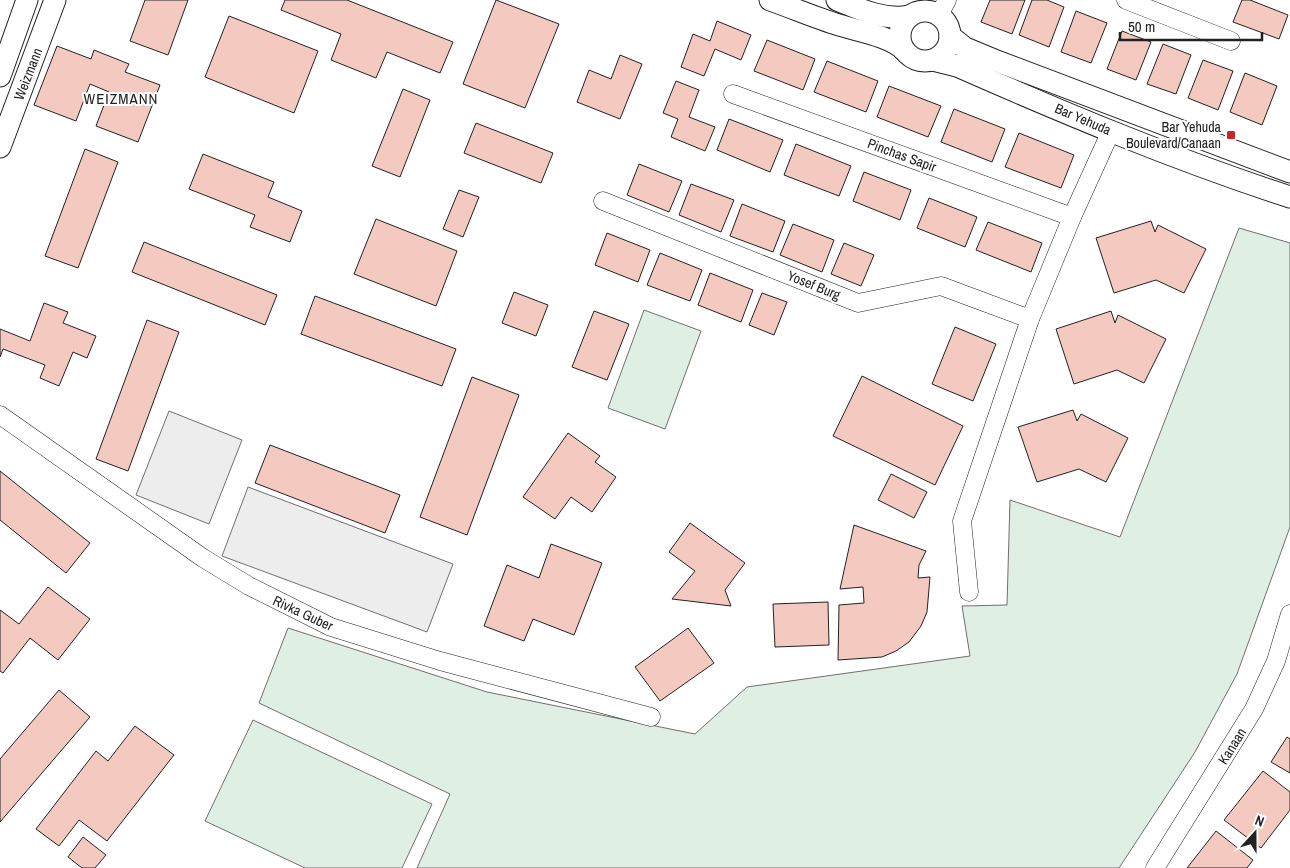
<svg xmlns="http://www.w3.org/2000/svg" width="1290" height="868" font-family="'Archivo Narrow',sans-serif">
  <rect width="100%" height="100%" fill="#fff"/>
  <g fill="#e0efe3" stroke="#6f6f6f">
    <polygon points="1239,228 1290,243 1290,527 1237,674 1195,752 1119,868 417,868 450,794 259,703 288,628 487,692 695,734 747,687 970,656 962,606 1007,605 1010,500 1120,537"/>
    <polygon points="644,310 701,331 665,429 608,408"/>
    <polygon points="253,720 432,804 402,868 305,868 205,821"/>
  </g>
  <g fill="#ededed" stroke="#6f6f6f">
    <polygon points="169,411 242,440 209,524 136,495"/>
    <polygon points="248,487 453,564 427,632 222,556"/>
  </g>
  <g fill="#f3c9c0" stroke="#222">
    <polygon points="145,0 188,0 168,55 130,41"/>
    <polygon points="285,0 347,0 453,42 440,73 387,52 376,78 331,60 341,34 281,10"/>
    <polygon points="496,0 559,24 525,108 463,84"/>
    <polygon points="990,0 1025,0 1012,34 981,22"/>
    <polygon points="1032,0 1047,0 1064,7 1049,47 1019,35"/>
    <polygon points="1242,0 1250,0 1288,15 1279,39 1233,22"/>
    <polygon points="1076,11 1107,23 1091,63 1061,52"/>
    <polygon points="229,16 318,51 294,113 205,77"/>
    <polygon points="717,21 751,35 741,60 715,49 704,76 681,67 693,34 710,41"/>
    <polygon points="1122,31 1151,42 1136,80 1107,69"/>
    <polygon points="767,40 815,59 803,90 754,71"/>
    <polygon points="1163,44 1191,55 1176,94 1147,84"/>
    <polygon points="57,46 91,59 94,50 129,64 125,72 160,85 138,142 96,126 109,92 90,84 76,121 34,105"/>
    <polygon points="620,55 642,64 620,119 577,102 589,70 611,79"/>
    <polygon points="1203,60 1233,71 1218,110 1188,98"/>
    <polygon points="827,61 878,81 866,112 814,92"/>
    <polygon points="1245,73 1277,86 1262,125 1230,112"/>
    <polygon points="676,81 699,90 689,117 715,127 705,151 671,137 678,119 663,113"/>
    <polygon points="889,86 941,106 928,137 877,117"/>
    <polygon points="403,89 430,100 400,177 372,166"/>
    <polygon points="954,109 1005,129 992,162 941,142"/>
    <polygon points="729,119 783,140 770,172 717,150"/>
    <polygon points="476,123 553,153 541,183 464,153"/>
    <polygon points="1019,133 1074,155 1061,188 1005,167"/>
    <polygon points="796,144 851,166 839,196 784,175"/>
    <polygon points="85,149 118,162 78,268 45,256"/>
    <polygon points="203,154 274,182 268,197 302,211 290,242 250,227 255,215 189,189"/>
    <polygon points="639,164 682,181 669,212 627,195"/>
    <polygon points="864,172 911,190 900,220 853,201"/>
    <polygon points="691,184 734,200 721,232 679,215"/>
    <polygon points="459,190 479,197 463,237 443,229"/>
    <polygon points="929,198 977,217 965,247 917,228"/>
    <polygon points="742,204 785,221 773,252 730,236"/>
    <polygon points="376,219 457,251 436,306 354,274"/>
    <polygon points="1151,221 1155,232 1158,225 1206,249 1184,293 1156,280 1114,293 1096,238"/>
    <polygon points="988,222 1042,243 1031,272 976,250"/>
    <polygon points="793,224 834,240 822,272 780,255"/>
    <polygon points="607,233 650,250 638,282 595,265"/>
    <polygon points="144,242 277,295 265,325 132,272"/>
    <polygon points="844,243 874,255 861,286 831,274"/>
    <polygon points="660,253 702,270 690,301 647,285"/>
    <polygon points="710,273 753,290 741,322 698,305"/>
    <polygon points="514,292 548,305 536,336 502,323"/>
    <polygon points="762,293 787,302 774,335 749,325"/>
    <polygon points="315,296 456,349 442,386 301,334"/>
    <polygon points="44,303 68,312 63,323 96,336 87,358 73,352 59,386 40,378 45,365 3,349 0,357 0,329 30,341"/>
    <polygon points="594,311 629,324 607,380 572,367"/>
    <polygon points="1111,311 1115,323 1118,315 1166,339 1144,383 1117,370 1074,384 1056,329"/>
    <polygon points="147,320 179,332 128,471 96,459"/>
    <polygon points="955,327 996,344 973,401 932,384"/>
    <polygon points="862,376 963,426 935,485 833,436"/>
    <polygon points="472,377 519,395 467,535 420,517"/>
    <polygon points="1073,410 1077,421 1081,414 1128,438 1106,482 1079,469 1037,482 1018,427"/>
    <polygon points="568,433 600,456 595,462 616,477 592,512 571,497 555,519 523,497"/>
    <polygon points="270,445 400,495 385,533 255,483"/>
    <polygon points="0,471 90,543 66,573 0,520"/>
    <polygon points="891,474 927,492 914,518 878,500"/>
    <polygon points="690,523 745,563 725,590 731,606 672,599 695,571 669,552"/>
    <polygon points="854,525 926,551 919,565 918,578 930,577 927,612 921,626 909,642 896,651 882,657 838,660 839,605 864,603 863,587 840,589"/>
    <polygon points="551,544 602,563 574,635 533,619 524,641 484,626 507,565 539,578"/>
    <polygon points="48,587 90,619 58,660 30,638 3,673 0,671 0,610 19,624"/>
    <polygon points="828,602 829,645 775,647 773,604"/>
    <polygon points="688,628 714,663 660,701 635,667"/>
    <polygon points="59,690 90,717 0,822 0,759"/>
    <polygon points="135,726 174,755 107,841 79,820 59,846 36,829 96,751 108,761"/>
    <polygon points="1287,737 1290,739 1290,773 1271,762"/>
    <polygon points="1263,771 1290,792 1290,810 1261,848 1224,820"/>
    <polygon points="1216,831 1253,860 1247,868 1187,868"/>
    <polygon points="83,837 106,855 95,868 82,868 68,857"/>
  </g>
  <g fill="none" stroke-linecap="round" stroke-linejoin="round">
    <defs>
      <g id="minor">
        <polyline points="1126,0 1231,41"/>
        <polyline points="939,15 947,0"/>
        <polyline points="733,94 1072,217"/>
        <polyline points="603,201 858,303 941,286 1030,319"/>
        <polyline points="0,415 203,558 249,586 331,627 440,661 651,717"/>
        <polyline points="969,592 962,521 1030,319 1072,217 1111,131"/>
        <polyline points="1155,868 1254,709 1276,661 1290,614"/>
      </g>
      <g id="tertiary">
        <path d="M770 0C793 8 816 18 839 25 858 31 890 36 904 50"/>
        <path d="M837 0C859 9 885 21 909 16"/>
        <circle cx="925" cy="36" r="25"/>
        <polyline points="950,36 965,48 994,60 1290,172"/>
        <path d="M933 60 957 66C1066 114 1176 160 1290 197"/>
        <polyline points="0,76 27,0"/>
        <polyline points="0,147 55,0"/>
      </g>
    </defs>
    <use href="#minor" stroke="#222" stroke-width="19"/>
    <use href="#tertiary" stroke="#222" stroke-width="23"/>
    <use href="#minor" stroke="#fff" stroke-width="18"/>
    <use href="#tertiary" stroke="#fff" stroke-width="21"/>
  </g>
  <rect fill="#c62828" stroke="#fff" stroke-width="2" x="1226" y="130" width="10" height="10" rx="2.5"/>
  <g text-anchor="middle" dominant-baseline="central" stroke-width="4" stroke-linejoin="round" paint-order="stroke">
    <g font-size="14" fill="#222" stroke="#fff">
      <text transform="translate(28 74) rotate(-69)">Weizmann</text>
      <text transform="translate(1083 119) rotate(23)">Bar Yehuda</text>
      <text transform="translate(902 155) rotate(20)">Pinchas Sapir</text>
      <text transform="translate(814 285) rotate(22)">Yosef Burg</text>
      <text transform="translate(303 613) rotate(25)">Rivka Guber</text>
      <text transform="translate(1232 746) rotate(-58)">Kanaan</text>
    </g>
    <g font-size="14" fill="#222" stroke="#fff" text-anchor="end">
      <text x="1221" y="127">Bar Yehuda<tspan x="1221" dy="16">Boulevard/Canaan</tspan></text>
    </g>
    <g font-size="15" letter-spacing="1" fill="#222" stroke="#fff">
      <text x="121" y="98">WEIZMANN</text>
    </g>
  </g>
  <g transform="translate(1255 833) rotate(21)" stroke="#ffffff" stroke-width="4" paint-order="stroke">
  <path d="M0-4L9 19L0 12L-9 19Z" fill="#222222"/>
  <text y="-8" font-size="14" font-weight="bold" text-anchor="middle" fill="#222222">N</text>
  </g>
  <path d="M1120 32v8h142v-8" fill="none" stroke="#222222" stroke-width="2.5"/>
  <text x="1128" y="32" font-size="15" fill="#222222" stroke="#ffffff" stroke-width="4" paint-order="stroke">50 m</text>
</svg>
